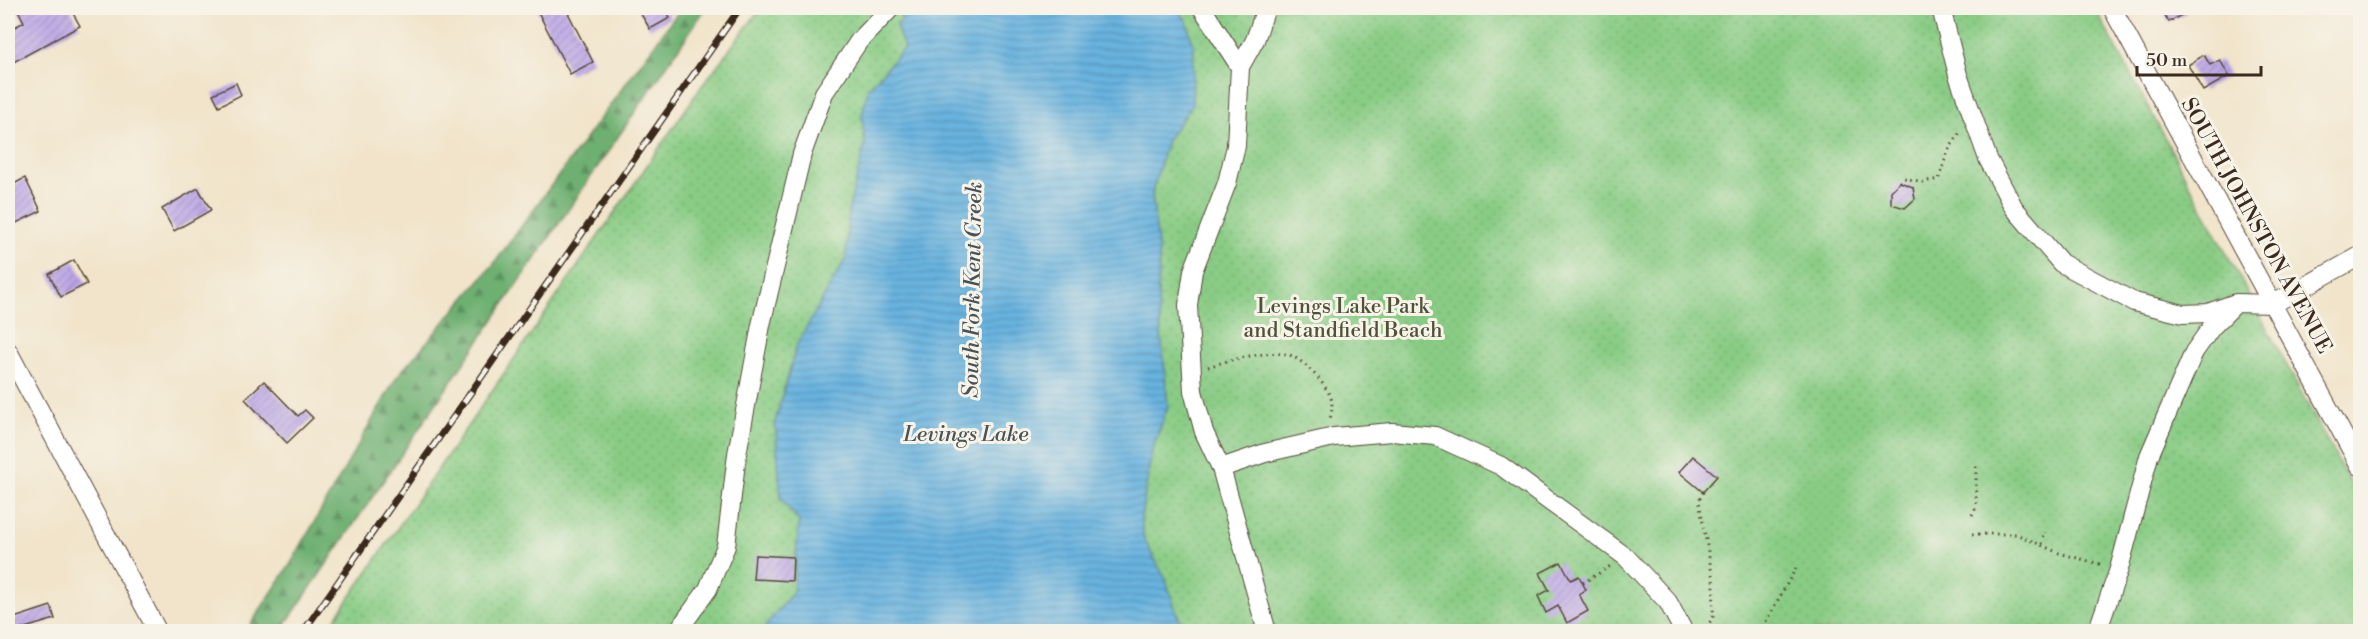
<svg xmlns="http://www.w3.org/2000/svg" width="2368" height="639" font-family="'Libre Bodoni',serif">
  <defs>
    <pattern id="forest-firs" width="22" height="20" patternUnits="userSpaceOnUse" patternTransform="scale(1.5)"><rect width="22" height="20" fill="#6eb072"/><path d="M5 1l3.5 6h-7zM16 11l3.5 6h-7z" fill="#5c8f5d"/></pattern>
    <pattern id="park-dots" width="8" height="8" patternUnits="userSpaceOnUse" patternTransform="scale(1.5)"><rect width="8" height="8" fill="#89cc85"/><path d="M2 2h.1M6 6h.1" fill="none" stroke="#77af72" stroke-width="1.8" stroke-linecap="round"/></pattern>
    <pattern id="water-rules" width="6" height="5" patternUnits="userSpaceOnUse" patternTransform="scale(1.5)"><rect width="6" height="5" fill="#68b3e0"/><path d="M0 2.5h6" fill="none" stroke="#5792b5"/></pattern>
    <pattern id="building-hatch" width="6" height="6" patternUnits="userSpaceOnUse" patternTransform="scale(1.5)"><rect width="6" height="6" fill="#bca5e7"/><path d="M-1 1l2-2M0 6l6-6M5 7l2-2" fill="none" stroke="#9a87bb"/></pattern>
  </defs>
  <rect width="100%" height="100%" fill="#f7f3e8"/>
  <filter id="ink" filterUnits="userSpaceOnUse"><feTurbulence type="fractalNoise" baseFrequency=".0167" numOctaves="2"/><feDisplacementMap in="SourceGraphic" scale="12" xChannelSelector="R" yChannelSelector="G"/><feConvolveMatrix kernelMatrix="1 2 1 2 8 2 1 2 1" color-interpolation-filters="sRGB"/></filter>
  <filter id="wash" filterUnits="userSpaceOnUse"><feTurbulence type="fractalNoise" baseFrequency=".008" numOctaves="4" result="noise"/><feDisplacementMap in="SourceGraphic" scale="24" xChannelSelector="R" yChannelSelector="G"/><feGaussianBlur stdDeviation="1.35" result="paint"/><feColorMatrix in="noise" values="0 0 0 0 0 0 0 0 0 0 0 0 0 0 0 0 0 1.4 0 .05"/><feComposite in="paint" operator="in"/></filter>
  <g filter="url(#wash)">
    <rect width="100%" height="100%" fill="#f1e4ca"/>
    <polygon fill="url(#forest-firs)" stroke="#546d48" stroke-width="1.5" points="681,8 706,8 281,631 246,631 290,565 396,378 493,265"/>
    <polygon fill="url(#park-dots)" stroke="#627b52" stroke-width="1.5" points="761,8 2095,8 2360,502 2360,631 326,632 701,87"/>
    <polygon fill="url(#water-rules)" stroke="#526e7f" stroke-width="1.5" points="910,8 1174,8 1186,19 1194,48 1192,105 1167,140 1152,194 1159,254 1158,301 1168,406 1152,451 1141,518 1144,539 1166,580 1178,617 1191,631 762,631 793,592 799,521 781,499 775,422 797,344 846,258 848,213 865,144 862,116 868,89 904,48 896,25 902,21 900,16"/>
    <g id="blocks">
      <g fill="url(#building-hatch)">
        <polygon points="17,8 70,8 80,26 8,65 8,31 24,22"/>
        <polygon points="536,8 569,8 566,9 593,62 570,74"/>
        <polygon points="646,8 679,8 668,14 670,18 650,29 639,11"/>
        <polygon points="2160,8 2185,8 2187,12 2169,22"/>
        <polygon points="2204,55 2210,65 2220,60 2229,76 2203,91 2188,65"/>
        <polygon points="236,83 241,95 219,106 213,94"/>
        <polygon points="25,178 41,211 8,227 8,187"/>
        <polygon points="1900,182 1913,187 1915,199 1905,208 1891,204 1891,191"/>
        <polygon points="198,188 211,210 174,231 162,209"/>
        <polygon points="74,260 87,284 61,297 49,274"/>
        <polygon points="264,381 298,416 305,410 313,418 287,443 245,399"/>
        <polygon points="1693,456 1717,476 1703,492 1679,472"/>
        <polygon points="755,555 793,557 792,581 753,579"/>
        <polygon points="1561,562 1571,580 1579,576 1586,590 1579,594 1588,611 1567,623 1558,606 1546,613 1538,596 1549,590 1540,573"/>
        <polygon points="51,606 55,619 11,632 8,620"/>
      </g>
    </g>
  </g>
  <g filter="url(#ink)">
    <use href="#blocks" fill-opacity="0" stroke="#564638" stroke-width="1.5"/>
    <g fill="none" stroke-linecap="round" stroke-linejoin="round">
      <defs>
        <g id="minor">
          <polyline points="1202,8 1240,67 1236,146 1227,183 1193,271 1188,305 1193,391 1204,432 1221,468 1267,632"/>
          <polyline points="1941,8 1958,75 1988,159 2014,208 2061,263 2134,302 2183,314 2208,313 2236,303 2273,304 2360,256"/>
          <polyline points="2112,8 2360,466"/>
          <polyline points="1240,67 1255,40 1266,8"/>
          <polyline points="8,351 158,632"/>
          <polyline points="1221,468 1265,453 1334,437 1392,432 1435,436 1501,466 1626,557 1668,602 1684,632"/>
          <polyline points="677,632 708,589 726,546 737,454 761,325 802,154 824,93 859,41 891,8"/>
          <polyline points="2097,632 2119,569 2149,456 2194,352 2211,328 2232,307"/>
        </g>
      </defs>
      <use href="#minor" stroke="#564638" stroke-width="20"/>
      <g stroke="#564638" stroke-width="3" stroke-dasharray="1.5 4.5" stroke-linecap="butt">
        <polyline points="1900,182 1904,178 1923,182 1939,179 1948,151 1961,131"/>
        <path d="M1208 367C1228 360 1263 351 1285 354 1300 355 1330 387 1332 402 1332 408 1331 415 1330 420"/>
        <polyline points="1703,492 1699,501 1714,585 1713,617 1704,632"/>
        <polyline points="1972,515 1976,507 1976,463"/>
        <polyline points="1972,534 2016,534 2059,553 2103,565"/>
        <polyline points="2042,544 2045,532"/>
        <polyline points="1583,583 1612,565"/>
        <polyline points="1760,632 1796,568"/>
      </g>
      <use href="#minor" stroke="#fff" stroke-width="18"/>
      <defs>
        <polyline id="rail" points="303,632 740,8"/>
      </defs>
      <use href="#rail" stroke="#3b2a1e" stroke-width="7"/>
      <use href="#rail" stroke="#f7f3e8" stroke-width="4.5" stroke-dasharray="14" stroke-linecap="butt"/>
    </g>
  </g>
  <g text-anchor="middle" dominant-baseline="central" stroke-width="6" stroke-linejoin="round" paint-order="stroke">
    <g font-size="21" fill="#3b2a1e" stroke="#f7f3e8">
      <text transform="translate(2256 226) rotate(61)">SOUTH JOHNSTON AVENUE</text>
    </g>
    <g font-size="21" fill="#4e5238" stroke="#f7f3e8">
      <text x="1343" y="307">Levings Lake Park<tspan x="1343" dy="24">and Standfield Beach</tspan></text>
    </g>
    <g font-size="22" font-style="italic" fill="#485358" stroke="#f7f3e8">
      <text transform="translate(973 290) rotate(-89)">South Fork Kent Creek</text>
      <text x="966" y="434">Levings Lake</text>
    </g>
  </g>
  <rect width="2368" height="639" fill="none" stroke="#f7f3e8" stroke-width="30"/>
  <path d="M2137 66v9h124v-9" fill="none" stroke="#3b2a1e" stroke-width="3"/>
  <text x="2146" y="66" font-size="18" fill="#3b2a1e" stroke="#f7f3e8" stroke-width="4.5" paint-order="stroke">50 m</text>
</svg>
